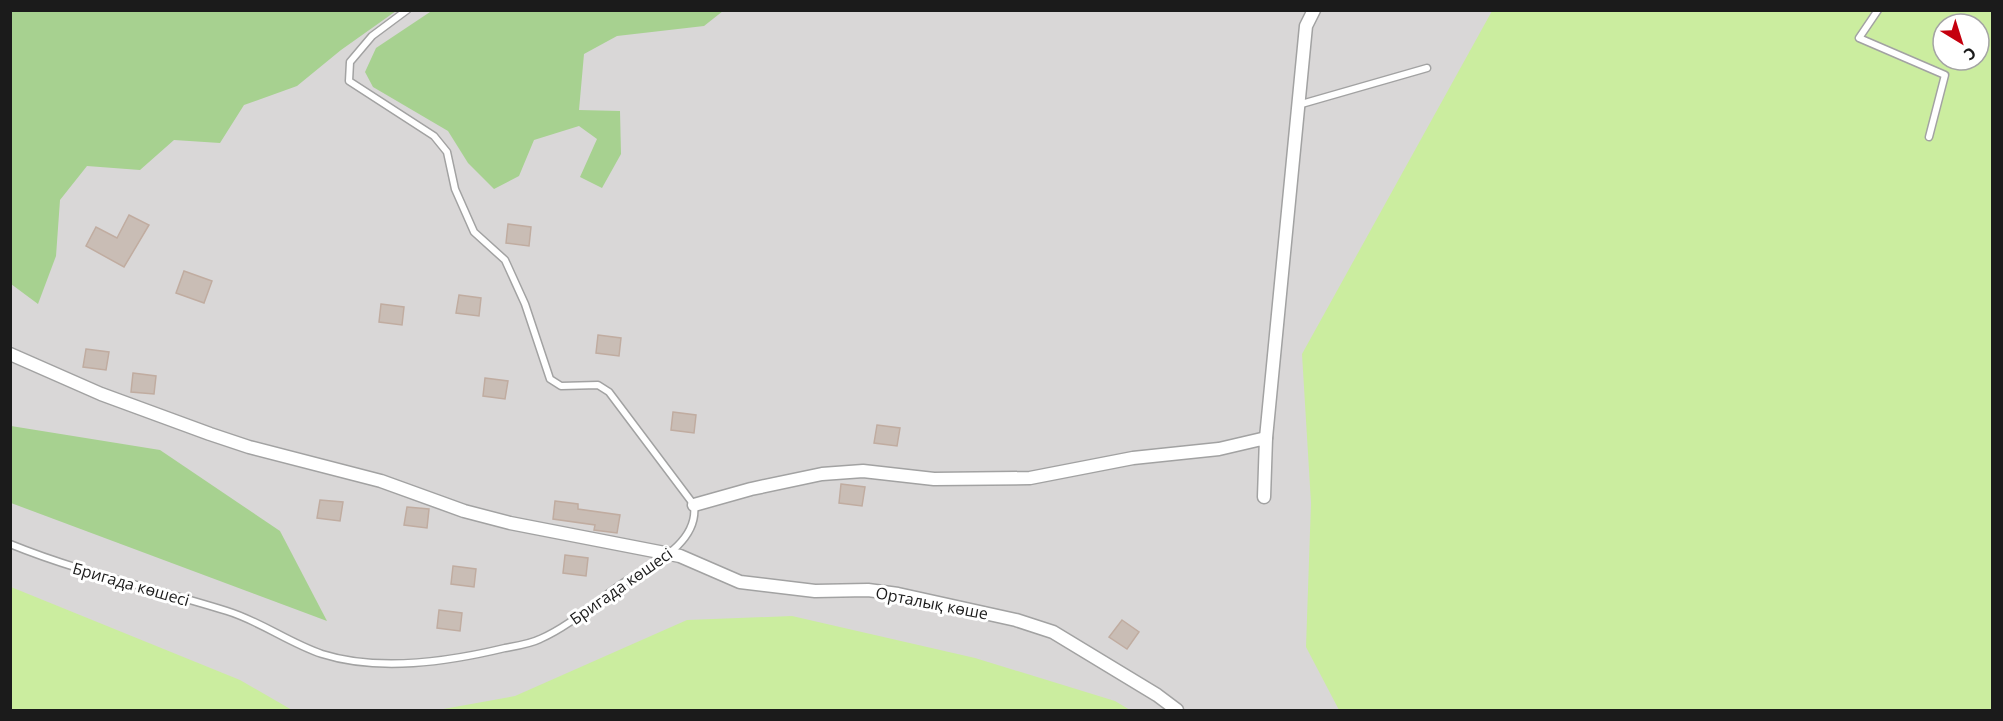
<svg xmlns="http://www.w3.org/2000/svg" width="2003" height="721" font-family="'Open Sans',sans-serif">
  <rect width="100%" height="100%" fill="#ede8df"/>
  <path fill="#d9d7d7" fill-rule="evenodd" d="M81 10 1992 11V710H11L10 33ZM1943 24H1979V60H1943Z"/>
  <g fill="#cbed9f" fill-rule="evenodd">
    <path d="M1492 11H1992V710H1339L1306 647 1311 503 1302 354ZM1943 24H1979V60H1943Z"/>
    <polygon points="11,587 240,680 292,710 11,710"/>
    <polygon points="792,616 975,658 1115,701 1130,710 438,710 515,696 687,620"/>
  </g>
  <g fill="#a7d190">
    <polygon points="11,10 396,10 396,11 341,50 297,86 244,105 220,143 174,140 140,170 87,166 60,200 56,256 38,304 11,284"/>
    <polygon points="433,10 723,10 723,11 704,26 617,36 584,54 579,110 620,111 621,154 602,188 580,177 597,139 579,126 534,140 519,176 494,189 468,163 448,131 373,87 365,72 376,48"/>
    <polygon points="11,426 160,450 280,531 327,621 11,503"/>
  </g>
  <g fill="#c9bdb5" stroke="#c0aca0" stroke-width="1.5">
    <polygon points="129,215 149,225 124,267 86,246 96,227 117,238"/>
    <polygon points="508,224 531,227 529,246 506,243"/>
    <polygon points="184,271 212,281 204,303 176,293"/>
    <polygon points="459,295 481,298 479,316 456,313"/>
    <polygon points="381,304 404,307 402,325 379,322"/>
    <polygon points="598,335 621,338 619,356 596,353"/>
    <polygon points="86,349 109,352 106,370 83,367"/>
    <polygon points="133,373 156,376 154,394 131,392"/>
    <polygon points="485,378 508,381 505,399 483,396"/>
    <polygon points="673,412 696,415 694,433 671,430"/>
    <polygon points="877,425 900,428 897,446 874,443"/>
    <polygon points="841,484 865,487 862,506 839,503"/>
    <polygon points="320,500 343,502 340,521 317,518"/>
    <polygon points="555,501 578,504 578,509 620,515 617,533 594,530 595,525 553,519"/>
    <polygon points="407,507 429,509 427,528 404,525"/>
    <polygon points="565,555 588,558 586,576 563,573"/>
    <polygon points="453,566 476,569 474,587 451,584"/>
    <polygon points="439,610 462,613 460,631 437,628"/>
    <polygon points="1122,620 1139,632 1127,649 1109,637"/>
  </g>
  <g fill="none" stroke-linecap="round" stroke-linejoin="round">
    <defs>
      <g id="service">
        <polyline points="1878,10 1859,38 1945,75 1929,137"/>
        <polyline points="1298,105 1427,68"/>
        <path d="M10 544C81 573 154 588 227 611 260 621 289 643 322 654 379 672 447 662 505 648 516 646 530 644 540 639 572 625 597 600 626 581 653 564 699 543 694 505L609 392 598 385 561 386 550 379 525 304 505 260 474 232 455 189 447 152 434 136 349 81 350 62 372 36 407 10"/>
      </g>
      <g id="minor">
        <polyline points="10,354 101,394 210,434 249,447 381,481 464,511 510,523 680,556 740,582 815,591 868,590 898,594 1016,620 1053,632 1157,695 1177,710"/>
        <polyline points="1266,438 1306,26 1314,10"/>
        <polyline points="694,505 751,489 822,474 863,471 934,479 1030,478 1133,458 1219,449 1266,438 1264,497"/>
      </g>
    </defs>
    <use href="#service" stroke="#a2a2a2" stroke-width="9"/>
    <use href="#minor" stroke="#a2a2a2" stroke-width="15"/>
    <use href="#service" stroke="#fff" stroke-width="6"/>
    <use href="#minor" stroke="#fff" stroke-width="12"/>
  </g>
  <g text-anchor="middle" dominant-baseline="central" stroke-width="6" stroke-linejoin="round" paint-order="stroke">
    <g font-size="16" fill="#1b1b1b" stroke="#fff">
      <text transform="translate(131 584) rotate(16)">Бригада көшесі</text>
      <text transform="translate(621 586) rotate(-35)">Бригада көшесі</text>
      <text transform="translate(932 603) rotate(11)">Орталық көше</text>
    </g>
  </g>
  <rect width="2003" height="721" fill="none" stroke="#1b1b1b" stroke-width="24"/>
  <g transform="translate(1961 42) rotate(142)"><circle r="28" fill="#ffffff" stroke="#a4a4a4" stroke-width="1.5"/>
  <path d="M0-4.5L10 22L0 15L-10 22Z" fill="#c5000e"/>
  <text y="-9" font-size="16" font-weight="bold" text-anchor="middle" fill="#1b1b1b">С</text>
  </g>
</svg>
